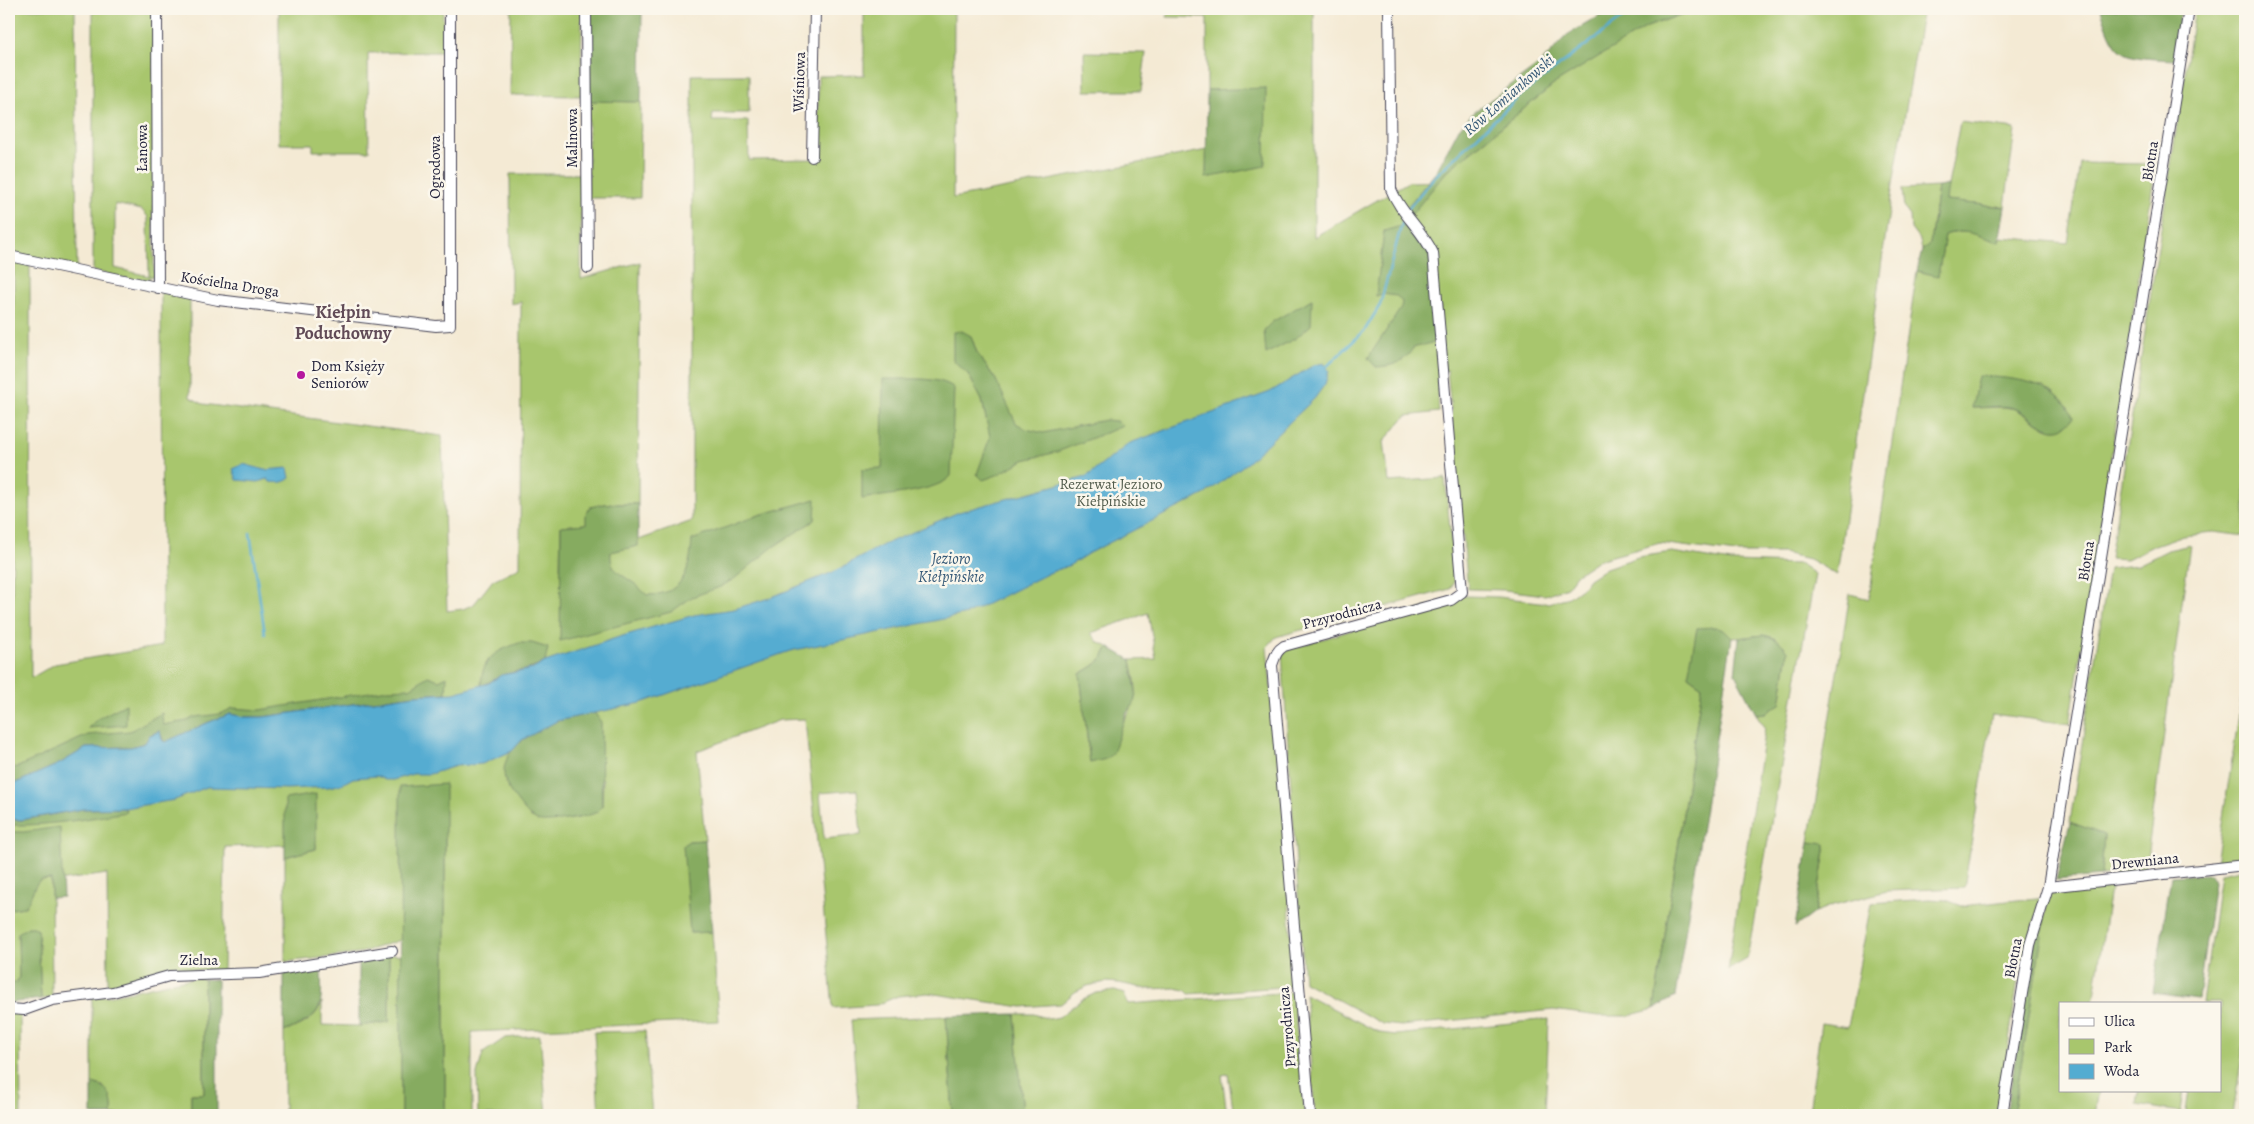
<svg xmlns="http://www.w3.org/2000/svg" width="2254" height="1124" font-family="Alegreya,serif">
  <rect width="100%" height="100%" fill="#fbf7ec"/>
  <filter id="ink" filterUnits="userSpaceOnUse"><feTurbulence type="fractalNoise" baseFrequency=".02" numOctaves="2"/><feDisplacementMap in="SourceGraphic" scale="10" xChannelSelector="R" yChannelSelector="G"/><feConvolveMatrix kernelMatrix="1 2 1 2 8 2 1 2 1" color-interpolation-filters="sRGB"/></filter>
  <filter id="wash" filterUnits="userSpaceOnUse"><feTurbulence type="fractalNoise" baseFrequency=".0096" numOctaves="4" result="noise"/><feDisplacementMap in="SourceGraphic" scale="20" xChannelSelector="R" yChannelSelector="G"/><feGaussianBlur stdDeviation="1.12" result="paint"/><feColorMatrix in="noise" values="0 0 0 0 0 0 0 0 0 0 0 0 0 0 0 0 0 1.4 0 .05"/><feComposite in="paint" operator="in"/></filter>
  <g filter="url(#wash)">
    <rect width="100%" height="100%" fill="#f4ead4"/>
    <g fill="#a8c66d" stroke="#657454" fill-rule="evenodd">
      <polygon points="9,9 75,9 77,267 9,253"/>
      <path d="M93 9H154V277L150 276 149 283 93 271ZM115 204 142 210 148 217 149 276 115 268Z"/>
      <polygon points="279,9 443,9 443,52 368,53 369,151 313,151 313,144 279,144"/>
      <polygon points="511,9 582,9 581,96 510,95"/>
      <path d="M864 9H954L953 198 1207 150 1206 177 1266 89 1207 90V18L1167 17 1169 9H1314V237L1408 182 1438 181 1447 171 1557 82 1597 56 1647 27 1685 13 1715 9H1923L1892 190 1837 575 1809 559 1783 553H1736L1660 543 1598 560 1577 574 1567 587 1545 595 1504 590 1468 589 1447 369 1437 381 1439 412 1406 416 1384 441 1389 482 1445 478 1455 580 1450 589 1276 637 1267 647 1284 818 1294 986 1189 994 1185 990 1175 988 1147 989 1119 983 1106 982 1087 986 1075 992 1061 1004 1022 1007 928 993 898 996 877 1005 833 1008 805 719 780 720 697 751 705 840 689 841 690 933 712 932 719 1021 472 1032V1115H445V837L401 842V940L357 954 285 962V857L316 849V844L225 847 223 972 199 970 169 971 108 990 107 874 51 882 52 998 41 999 38 930 18 933 19 977 17 982 9 985V909C25 909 28 903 32 889L9 887V692L12 690 14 261 30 265 31 678 55 664 162 646 161 292 190 298V397L203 404 442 436 447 611 463 609 474 604 493 580 520 567 521 302 511 304 510 174H581V279L640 262 638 504H604L586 524 561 526 560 568 692 521V75H749V113H713L712 121H748L749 160 818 159V76L864 75ZM971 336 977 353 996 380 987 423 982 400 968 374ZM1148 613 1156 659 1131 660C1133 670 1136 681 1136 691 1135 714 1105 746 1090 763L1080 674C1092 667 1104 661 1108 647L1097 641 1091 633ZM603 779 602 806C585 824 554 819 531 818L529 815ZM857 790 861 835 824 839 820 793Z"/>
      <polygon points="2195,9 2245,9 2245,536 2213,532 2184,535 2155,545 2127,559 2110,558"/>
      <polygon points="1084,52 1146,53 1141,91 1085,91"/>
      <polygon points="588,101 641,102 640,198 588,198"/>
      <polygon points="1960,122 2015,129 2005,207 1945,201"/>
      <path d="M2080 163 2156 164 2070 724 1992 714 1964 888 1887 891 1833 905 1815 912 1826 845 1809 842 1850 594 1869 599 1917 271 1938 275 1945 235C1964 228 1981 234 1999 242L2000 237 2068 243ZM2041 386 2059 397 2070 408 2048 429 2016 409 2004 407 1972 408Z"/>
      <polygon points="1938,187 1930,244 1922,250 1920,241 1911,229 1910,216 1904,208 1902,189"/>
      <polygon points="2190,545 2145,872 2101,876 2104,836 2070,822 2109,568 2138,565 2168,550"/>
      <path d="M1672 552 1731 562 1801 564 1815 574 1747 959 1728 970 1765 727 1756 714 1765 713 1780 703 1788 652C1773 627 1755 638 1732 638L1725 631 1688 676 1702 686 1654 1009 1627 1016H1599L1553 1010 1401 1026 1383 1024 1304 982 1282 654 1290 649 1464 596 1498 597 1548 603 1569 597 1584 586 1589 579 1606 568 1638 557Z"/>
      <polygon points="2245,675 2245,860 2216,863"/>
      <polygon points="2245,869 2245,1036 2233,1115 2187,1114 2186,1111 2189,1090 2220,1090 2220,1003 2202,1003 2220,874"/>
      <polygon points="2111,882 2093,1003 2060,1003 2060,1090 2099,1090 2095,1115 2013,1115 2049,889"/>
      <polygon points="2036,898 2042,899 2020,966 1998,1115 1806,1115 1810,1105 1821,1023 1848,1027 1871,903 1929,899 1946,900 1962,906"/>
      <path d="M389 954 402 955 401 1115H284V1032C303 1024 314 1021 322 1002V1025L359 1026 389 1022Z"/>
      <path d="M194 978 204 979V1094H191V1115H112V1105L103 1086 92 1083V998C126 994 159 984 194 978Z"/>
      <polygon points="1115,991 1124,994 1128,1004 1293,992 1305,1115 1234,1115 1228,1074 1222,1075 1227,1115 1023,1115 1015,1014 1034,1014 1049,1019 1059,1017 1081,1000 1096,993"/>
      <polygon points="1305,994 1380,1033 1396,1035 1549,1019 1545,1115 1315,1115"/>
      <polygon points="9,1012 20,1013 21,1115 9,1115"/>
      <polygon points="946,1016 953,1115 859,1115 851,1020"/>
      <polygon points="645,1031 652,1115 599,1115 594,1032"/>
      <polygon points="540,1035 547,1115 478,1115 477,1074 483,1053 505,1038"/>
      <polygon points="2139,1090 2184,1090 2181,1112 2137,1105"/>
    </g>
    <g fill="#86ab60" stroke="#54664e">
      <polygon points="1612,9 1715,9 1685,13 1647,27 1557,82 1447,171 1412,214 1407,207 1436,172 1459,128 1474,112 1541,63 1567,35"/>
      <path d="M2101 9H2181L2174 60C2123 57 2116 60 2101 9Z"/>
      <polygon points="588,11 642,11 641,102 588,101"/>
      <polygon points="1266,88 1265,166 1206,178 1207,90"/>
      <path d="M1948 185 1946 201 2005 207 1999 242C1979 237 1967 227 1945 235L1938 276 1917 271 1922 250 1930 244 1938 187Z"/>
      <path d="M1408 224 1430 255 1435 342 1413 348C1404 363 1393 366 1376 367L1368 358 1401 308 1402 302 1397 296 1382 294 1376 296 1384 231Z"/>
      <polygon points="1312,299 1311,325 1296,338 1266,354 1264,330 1272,322"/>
      <polygon points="962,331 971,336 977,353 996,380 1016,423 1026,429 1043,433 1105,420 1116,421 1123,426 1057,452 1024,460 997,475 983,480 977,474 990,437 982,400 968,374 953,360 953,332"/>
      <path d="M1978 376C2011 378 2060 380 2073 417 2056 445 2035 417 2016 409 2003 404 1986 408 1972 408Z"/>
      <path d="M883 379C902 380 939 375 954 388L951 476C938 492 882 495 862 499V469L882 468Z"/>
      <path d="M816 499 815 520 773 547 734 579 720 587 692 597 671 612 560 641 561 526 586 524V514L590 507 604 504H638V546L611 552C609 571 622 574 635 584 639 587 643 592 647 595 683 595 690 571 692 540L759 515Z"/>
      <polygon points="1716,627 1725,631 1732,638 1675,997 1654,1009 1702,686 1688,676 1697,628"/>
      <path d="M1763 635C1774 637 1782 642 1788 651L1780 704 1765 713 1756 714 1735 674 1739 638Z"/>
      <path d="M519 643H532L548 648 545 662C530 671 518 670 503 675 495 678 489 683 481 686 482 658 494 652 519 643Z"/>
      <path d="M1108 647 1131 660 1136 691 1134 704 1126 714 1113 753 1106 759 1090 763 1080 674C1092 667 1104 661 1108 647Z"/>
      <polygon points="428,676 439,680 447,676 446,693 415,695 263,717 244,717 230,714 207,723 165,743 159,731 150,735 145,743 131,747 86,748 59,764 9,786 9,768 18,767 88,735 130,731 162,713 163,725 187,721 195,717 220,714 233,708 260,710 388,689 410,688"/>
      <polygon points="126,704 126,725 88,728 97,719"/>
      <path d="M594 712 601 722 602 806C600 808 599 810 597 812 589 817 545 825 537 821 528 817 517 801 511 793 488 757 527 733 557 721 568 717 582 715 594 712Z"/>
      <polygon points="445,784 445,1115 401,1115 400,787"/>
      <polygon points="316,794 316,849 285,857 285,799"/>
      <path d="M125 808 126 812C87 819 48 826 9 825V819L21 820 83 809Z"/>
      <polygon points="2070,822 2104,835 2101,876 2056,880"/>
      <path d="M60 827 63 897 51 898V879L40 880C32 888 32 898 25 907L9 909V832H24Z"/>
      <polygon points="705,840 712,932 690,933 683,845 689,841"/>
      <polygon points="1809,842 1826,844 1815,912 1795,927"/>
      <polygon points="2211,874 2214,882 2198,999 2153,993 2171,876"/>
      <polygon points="2045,917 2013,1115 2006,1115 2035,935"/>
      <polygon points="28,927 34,927 38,930 41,999 9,1003 9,985 17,982 19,977 18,933"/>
      <polygon points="389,954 389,1022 359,1026 359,961"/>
      <path d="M321 966C322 1008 326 1014 284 1032V971Z"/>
      <polygon points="204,979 217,980 217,1115 191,1115 191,1094 204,1094"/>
      <polygon points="1015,1014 1023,1115 953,1115 946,1016"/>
      <path d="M92 1083C110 1087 113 1097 112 1115H92Z"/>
    </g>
    <g fill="#54acd1" stroke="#3b6786">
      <polygon points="1324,363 1329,371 1325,384 1315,398 1248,462 1205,494 1089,553 1070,565 1049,573 967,614 790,651 641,703 557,721 522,740 512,751 482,764 456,766 430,774 413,774 393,780 385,780 377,776 353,778 342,784 329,787 287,789 207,787 175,800 125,808 83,809 21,820 9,819 9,786 59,764 86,748 131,747 145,743 150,735 160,731 162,740 165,742 207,723 230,714 244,717 263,717 415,695 454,693 489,683 501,675 533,669 545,662 619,637 694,615 734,609 769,598 833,572 883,545 959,512 1086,477 1130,443 1270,392 1314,365"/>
      <path d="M243 464 265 470 288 468 290 478C284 483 278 483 270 482L268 479 258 482 237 480 233 469Z"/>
    </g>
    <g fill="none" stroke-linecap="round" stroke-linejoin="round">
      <g stroke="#54acd1" stroke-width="2.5">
        <polyline points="1408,209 1434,177 1523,93 1634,9"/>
        <polyline points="1324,369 1365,330 1380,305 1402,223"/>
        <polyline points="250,533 265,634"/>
      </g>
    </g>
  </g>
  <g filter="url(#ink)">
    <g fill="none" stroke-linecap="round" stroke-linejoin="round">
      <defs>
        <g id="minor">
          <polyline points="157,9 158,288"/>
          <polyline points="586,9 588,268"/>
          <polyline points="812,157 815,9"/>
          <polyline points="9,256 218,300 436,326 450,325 450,9"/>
          <polyline points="2048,887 2245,865"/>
          <polyline points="9,1009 24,1010 52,1000 113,992 169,976 259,973 392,951"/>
          <path d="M1310 1115 1272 665C1275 657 1276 651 1284 646L1451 600 1462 592 1433 253C1422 229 1400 213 1391 189L1389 9"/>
          <polyline points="2002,1115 2030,945 2048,887 2189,9"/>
        </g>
      </defs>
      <use href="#minor" stroke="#424052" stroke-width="12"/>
      <use href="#minor" stroke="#fff" stroke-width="10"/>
    </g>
  </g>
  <circle fill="#b5179e" stroke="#fbf7ec" stroke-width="2" cx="301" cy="375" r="5"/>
  <g text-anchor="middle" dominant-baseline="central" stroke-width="5" stroke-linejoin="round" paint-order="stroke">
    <g font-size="15" fill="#22223b" stroke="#fbf7ec">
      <text transform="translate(799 82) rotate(-88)">Wiśniowa</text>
      <text transform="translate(572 138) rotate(-90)">Malinowa</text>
      <text transform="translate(142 148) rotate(-90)">Łanowa</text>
      <text transform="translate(2150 161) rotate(-81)">Błotna</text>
      <text transform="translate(435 167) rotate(-90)">Ogrodowa</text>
      <text transform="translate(230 284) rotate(9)">Kościelna Droga</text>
      <text transform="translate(2086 561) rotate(-81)">Błotna</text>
      <text transform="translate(1342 614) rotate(-15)">Przyrodnicza</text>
      <text transform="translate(2145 861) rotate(-6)">Drewniana</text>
      <text transform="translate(2013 958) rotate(-79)">Błotna</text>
      <text x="199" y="960">Zielna</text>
      <text transform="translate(1287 1027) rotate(-95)">Przyrodnicza</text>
    </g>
    <g font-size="15" fill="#22223b" stroke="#fbf7ec" text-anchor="start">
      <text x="311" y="366">Dom Księży<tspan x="311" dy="17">Seniorów</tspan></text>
    </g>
    <g font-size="15" fill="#515b4c" stroke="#fbf7ec">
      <text x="1111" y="484">Rezerwat Jezioro<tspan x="1111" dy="17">Kiełpińskie</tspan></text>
    </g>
    <g font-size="16" font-style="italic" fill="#365977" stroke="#fbf7ec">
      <text transform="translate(1509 95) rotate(-41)">Rów Łomiankowski</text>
      <text x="951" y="559">Jezioro<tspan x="951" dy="18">Kiełpińskie</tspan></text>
    </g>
    <g font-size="18" font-weight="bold" fill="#614b57" stroke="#fbf7ec">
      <text x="343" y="312">Kiełpin<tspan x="343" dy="21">Poduchowny</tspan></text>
    </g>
  </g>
  <rect width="2254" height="1124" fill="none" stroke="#fbf7ec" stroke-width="30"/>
  <rect x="2059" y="1002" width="162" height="90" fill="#fbf7ec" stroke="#a4a2a5"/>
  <rect x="2069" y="1018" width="25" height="8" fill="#ffffff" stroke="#a4a2a5"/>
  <text x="2104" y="1026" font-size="15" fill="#22223b">Ulica</text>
  <rect x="2069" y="1039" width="25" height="15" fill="#a8c66d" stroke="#a4a2a5"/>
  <text x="2104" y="1052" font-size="15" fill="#22223b">Park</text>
  <rect x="2069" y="1064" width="25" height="15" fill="#54acd1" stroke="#a4a2a5"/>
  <text x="2104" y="1076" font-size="15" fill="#22223b">Woda</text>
</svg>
